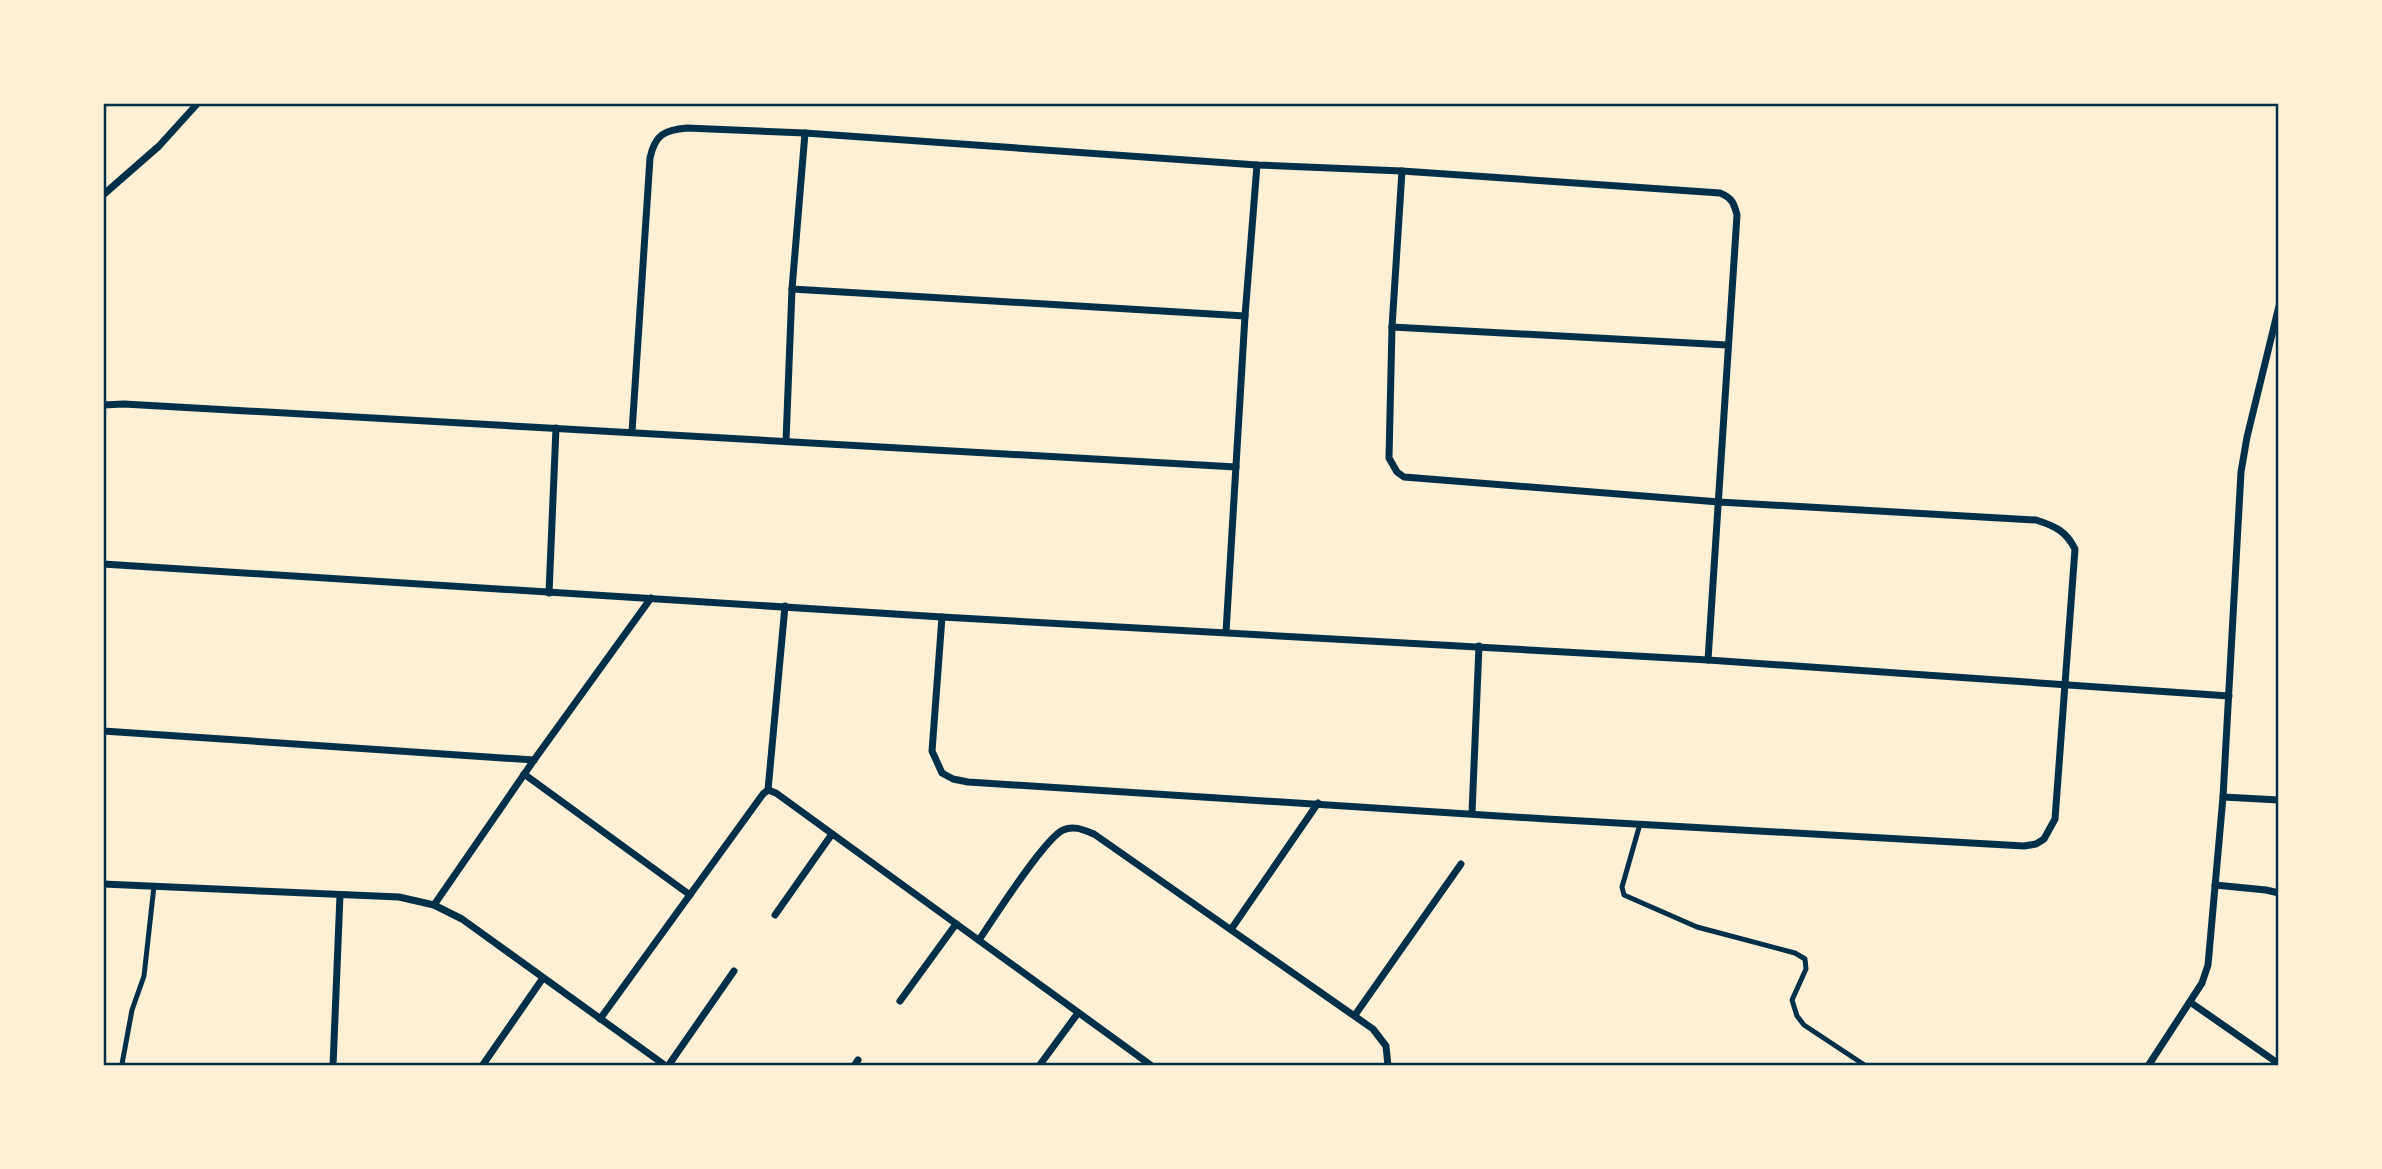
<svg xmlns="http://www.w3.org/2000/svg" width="2382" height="1169" font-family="'Roboto Condensed',sans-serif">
  <rect width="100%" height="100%" fill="#fdf0d5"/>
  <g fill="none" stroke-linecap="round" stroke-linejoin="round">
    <g stroke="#003049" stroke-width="5">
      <polyline points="1640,824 1622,887 1624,895 1697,927 1795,953 1805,959 1806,969 1792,1000 1797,1016 1804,1025 1866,1066"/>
      <polyline points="122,1064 132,1010 144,976 154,886"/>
    </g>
    <g stroke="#003049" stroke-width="7">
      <polyline points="103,195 159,146 198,103"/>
      <polyline points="792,289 1245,316"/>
      <polyline points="1392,327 1727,345"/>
      <polyline points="103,405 124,404 1236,467"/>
      <path d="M632 432 650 158C655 134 665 130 687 128L805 133 1257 165 1402 171 1720 193C1732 198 1734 203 1737 215L1708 660"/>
      <polyline points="786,441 792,289 805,133"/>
      <polyline points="103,564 942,617 1708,660 2229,696"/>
      <polyline points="549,593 556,428"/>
      <path d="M942 617 932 751 942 773 953 779 968 782 1547 819 2024 846 2036 844 2044 839 2055 819 2075 549C2066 531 2055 526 2036 520L1719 502 1404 477 1397 472 1389 458 1392 327 1402 171"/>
      <polyline points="1226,632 1245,316 1257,165"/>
      <polyline points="103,731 534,760"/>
      <polyline points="524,774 690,895"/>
      <polyline points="768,790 785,606"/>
      <polyline points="2223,797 2279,800"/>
      <polyline points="1472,813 1479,646"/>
      <polyline points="103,884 399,897 434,905 462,919 666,1066"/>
      <polyline points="2215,885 2266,890 2279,893"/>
      <polyline points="434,905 534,760 651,598"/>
      <polyline points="775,915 832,834"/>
      <polyline points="1232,928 1318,803"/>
      <path d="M979 940C993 919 1045 838 1063 830 1074 825 1084 830 1094 834L1373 1029 1386 1046 1388 1066"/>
      <polyline points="900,1001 956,924"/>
      <polyline points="2190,1002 2279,1064"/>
      <polyline points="1355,1015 1461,864"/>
      <polyline points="600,1019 763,794 768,790 776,793 1152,1066"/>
      <polyline points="333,1066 340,895"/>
      <polyline points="482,1066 543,978"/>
      <polyline points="668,1066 734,971"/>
      <polyline points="854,1066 858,1060"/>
      <polyline points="1039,1066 1078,1013"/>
      <polyline points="2148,1066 2202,983 2208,965 2223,797 2241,472 2247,437 2279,306"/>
    </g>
  </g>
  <rect width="2382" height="1169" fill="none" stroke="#fdf0d5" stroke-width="210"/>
  <rect x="105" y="105" width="2172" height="959" fill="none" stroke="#003049" stroke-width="2.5"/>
</svg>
